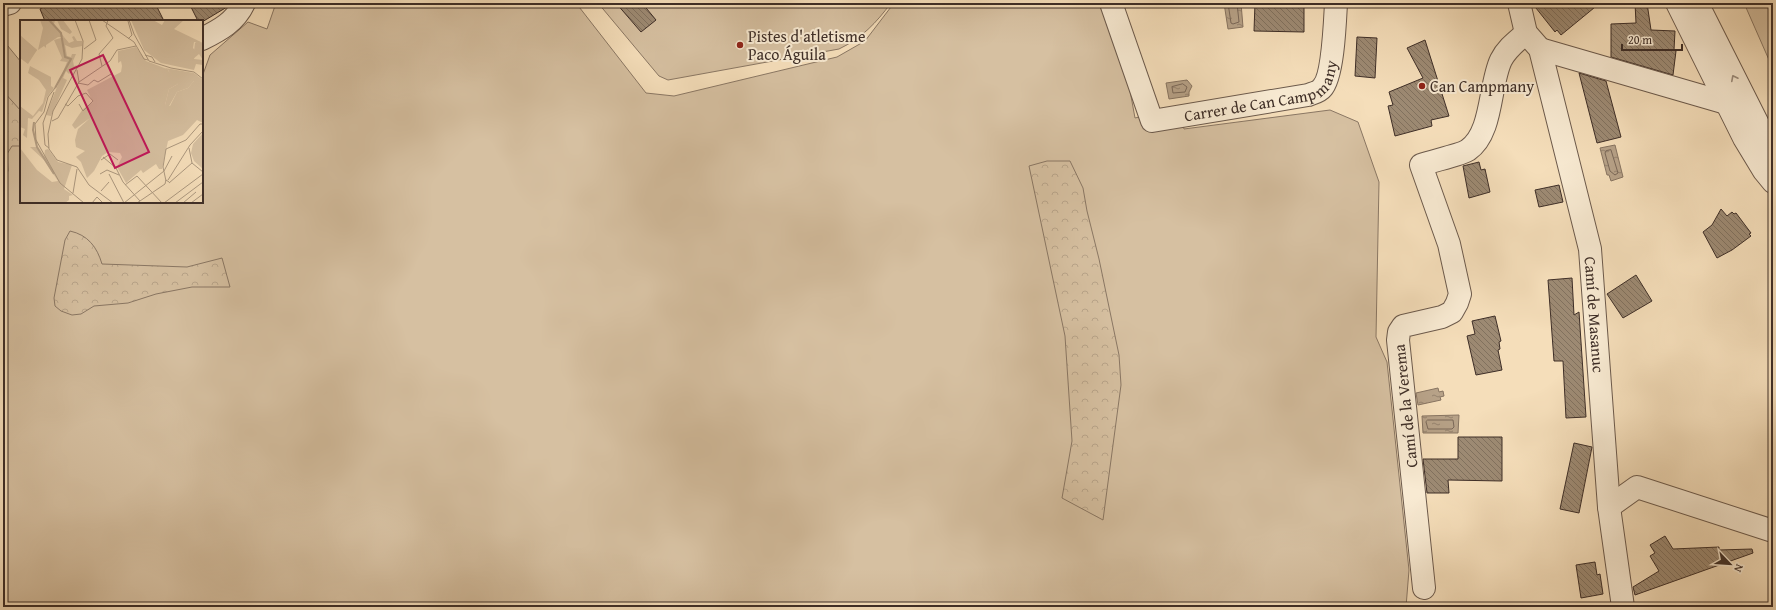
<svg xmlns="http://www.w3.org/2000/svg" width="1776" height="610" font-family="'Gentium Book Plus',serif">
  <defs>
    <pattern id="forest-crowns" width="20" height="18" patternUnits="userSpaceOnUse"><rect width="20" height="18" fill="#d6c0a1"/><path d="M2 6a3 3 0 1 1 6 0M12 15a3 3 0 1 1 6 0" fill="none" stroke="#b9a58b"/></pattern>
    <pattern id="water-ripples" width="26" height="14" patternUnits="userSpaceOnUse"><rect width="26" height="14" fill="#b7a288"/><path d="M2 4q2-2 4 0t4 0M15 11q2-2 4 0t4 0" fill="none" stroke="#96846f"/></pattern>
    <pattern id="building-back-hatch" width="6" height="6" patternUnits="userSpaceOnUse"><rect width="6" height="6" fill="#9d8a73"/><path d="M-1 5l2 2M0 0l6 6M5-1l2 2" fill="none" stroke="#81715e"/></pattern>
  </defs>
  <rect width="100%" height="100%" fill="#f5deba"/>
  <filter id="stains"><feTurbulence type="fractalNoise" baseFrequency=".005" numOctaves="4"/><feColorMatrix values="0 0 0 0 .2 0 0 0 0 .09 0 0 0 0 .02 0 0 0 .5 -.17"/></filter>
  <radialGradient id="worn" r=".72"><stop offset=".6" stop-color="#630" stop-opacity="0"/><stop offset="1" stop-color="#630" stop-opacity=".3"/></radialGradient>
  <g fill="#d6c0a1" stroke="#8a7764">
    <polygon points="276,3 576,3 646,93 674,96 837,57 865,41 894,3 1114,3 1135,118 1179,108 1184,129 1330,110 1358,122 1379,182 1376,337 1387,362 1409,570 1406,607 3,607 3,40 21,62 21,202 202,202 202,77 210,55 248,22 267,29"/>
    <path d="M598 3H891C876 23 862 38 839 49L668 80 659 76Z"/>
    <polygon points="1744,3 1773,3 1773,69"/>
  </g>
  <g fill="url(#forest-crowns)" stroke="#8a7764">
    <polygon points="3,91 21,111 21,146 12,146 7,154 8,171 3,179"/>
    <polygon points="1047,161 1070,161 1083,188 1087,211 1099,259 1119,355 1121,385 1103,520 1062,498 1072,441 1065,336 1029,166"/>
    <path d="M70 231C88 235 97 247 102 264L187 267 222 258 230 287H192L156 294 128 303 94 306 81 314 72 315 61 311 55 306 54 298 65 240Z"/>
  </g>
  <g fill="url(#water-ripples)" stroke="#877461">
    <polygon points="1224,3 1241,3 1243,27 1228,29"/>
    <polygon points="1187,80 1192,86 1189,92 1189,96 1169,99 1166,83"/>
    <polygon points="1615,145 1623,177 1611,181 1609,175 1607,175 1600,148"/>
    <polygon points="1438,388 1439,392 1443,391 1444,396 1440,397 1441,400 1418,405 1416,393"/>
    <polygon points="1459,415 1458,433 1423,433 1422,416"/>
  </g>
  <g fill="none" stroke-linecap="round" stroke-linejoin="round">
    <g stroke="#7a6858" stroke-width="1">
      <polyline points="1228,3 1231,23 1233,24 1239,22 1237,3"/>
      <polygon points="1183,84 1187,87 1185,92 1173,93 1172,87"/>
      <polygon points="1611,150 1618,173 1615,175 1610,171 1605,153 1606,151"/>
      <polygon points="1428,420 1453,420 1454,427 1452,429 1428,429 1426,422"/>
    </g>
  </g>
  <g fill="url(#building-back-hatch)" stroke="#3e2e27">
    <polygon points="51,3 155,3 164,21 45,21 40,9"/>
    <polygon points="189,3 230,3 227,7 202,22 198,21"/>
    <polygon points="616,3 642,3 656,20 641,32"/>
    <polygon points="1255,3 1304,3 1304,32 1254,31"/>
    <polygon points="1532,3 1600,3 1561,35 1557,30 1555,32"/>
    <polygon points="1635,3 1647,3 1651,30 1675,31 1674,50 1676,51 1673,75 1611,57 1611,24 1636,23"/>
    <polygon points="1357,37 1377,38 1375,78 1355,76"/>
    <polygon points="1425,40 1449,116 1431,120 1432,126 1395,136 1388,106 1393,105 1389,92 1423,78 1407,48"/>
    <polygon points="1579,73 1606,81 1621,137 1597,143"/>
    <polygon points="1479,162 1481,170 1485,169 1490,192 1469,198 1463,166"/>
    <polygon points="1559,185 1563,202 1539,207 1535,190"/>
    <polygon points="1721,209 1727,216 1732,212 1734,214 1736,213 1751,233 1749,234 1751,236 1732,250 1717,258 1703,232 1712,225"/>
    <polygon points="1636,275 1652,301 1623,318 1607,294"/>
    <polygon points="1572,278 1574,315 1579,312 1586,417 1566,418 1563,361 1554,361 1548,280"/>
    <polygon points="1495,316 1501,341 1499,342 1500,349 1498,350 1502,370 1476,375 1467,336 1475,334 1472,321"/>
    <polygon points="1458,437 1502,437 1502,481 1448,480 1449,493 1427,493 1423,459 1458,459"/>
    <polygon points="1574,443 1592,447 1579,513 1560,509"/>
    <polygon points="1665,536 1673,549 1719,547 1719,550 1752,549 1753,553 1635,595 1633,587 1659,571 1650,556 1655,553 1650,545"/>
    <polygon points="1595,562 1597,575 1600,574 1603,594 1581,598 1576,565"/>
  </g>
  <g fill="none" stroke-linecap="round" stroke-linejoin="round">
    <defs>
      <g id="minor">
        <path id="s1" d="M1111 3 1152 121 1308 95C1313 93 1319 92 1322 88 1333 77 1335 21 1336 3"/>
        <path id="s2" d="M1519 3 1526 33 1540 49 1590 249 1609 507 1623 607"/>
        <polyline points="3,5 10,3"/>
        <path d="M202 39C220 30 235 22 244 3"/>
        <polyline points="1540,49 1726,103"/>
        <polyline points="1609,507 1637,487 1773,531"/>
        <path d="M1424 588 1398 340 1399 332 1403 326 1442 317 1452 312 1457 303 1460 294 1449 244 1421 165C1431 161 1461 155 1468 150 1493 133 1489 85 1501 60 1507 48 1517 41 1526 33"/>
      </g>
      <g id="tertiary">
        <polyline points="1677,3 1744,138 1764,171 1773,182"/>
        <polyline points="1697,3 1758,124 1773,149"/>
      </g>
    </defs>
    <use href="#minor" stroke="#6c5a4c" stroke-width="24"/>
    <use href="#tertiary" stroke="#6c5a4c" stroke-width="24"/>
    <use href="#minor" stroke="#f8ead2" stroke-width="22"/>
    <use href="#tertiary" stroke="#f8ead2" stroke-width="22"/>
  </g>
  <defs><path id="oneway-chevron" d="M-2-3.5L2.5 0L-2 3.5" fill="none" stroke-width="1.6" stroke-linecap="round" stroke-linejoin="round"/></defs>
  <use stroke="#9b8c7c" href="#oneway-chevron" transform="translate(1734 78) rotate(-117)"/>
  <g fill="#8f2418" stroke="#f8ead2" stroke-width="1.5">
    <circle cx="740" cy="45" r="4"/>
    <circle cx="1422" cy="86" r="4"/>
  </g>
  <g text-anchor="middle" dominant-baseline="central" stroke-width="4" stroke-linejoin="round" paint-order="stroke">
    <g font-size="16" fill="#3e2e27" stroke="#f8ead2" text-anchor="start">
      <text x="748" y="36">Pistes d'atletisme<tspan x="748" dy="18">Paco Águila</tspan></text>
      <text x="1430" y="86">Can Campmany</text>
    </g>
    <g font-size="16" fill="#3e2e27" stroke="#f8ead2">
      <text stroke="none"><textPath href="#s1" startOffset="243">Carrer de Can Campmany</textPath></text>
      <text stroke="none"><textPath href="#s2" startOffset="324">Camí de Masanuc</textPath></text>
      <text transform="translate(1405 406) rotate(-96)">Camí de la Verema</text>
    </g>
  </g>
  <g transform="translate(20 20)">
    <rect width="183" height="183" fill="#f5deba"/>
    <path d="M0 15 17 30 8 44 0 38ZM54 16 57 21H62V26L52 28 45 25 47 36 51 37 52 34H56L53 41 54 46 57 45 49 54 46 51 43 58 47 60 42 71 31 96 26 95 47 42 40 41 42 38 34 20 44 17 49 23 54 21 52 17ZM116 27 126 41 147 49 158 64 149 69 145 85 150 86 157 72 168 68 174 61V53L183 60V103L177 100 163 115 148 121 142 149H139L136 144 123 153 121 150 106 163 97 147 102 137 100 133 88 132 82 136 74 151 67 158 61 142 56 137 65 131 56 127 55 120 58 109 70 98 55 109 52 105 63 89 73 82 67 70 101 52 102 46 101 41 98 43V31ZM10 46 31 57V66L34 68 27 77 22 92 19 91 12 99 8 98 7 118 3 115 5 109 0 107V86L13 96 23 83 26 70 19 60 8 53ZM183 113V149L174 141 171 133 173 124ZM10 127H16L24 138 25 130 28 129 38 142 52 145 44 169 53 175 49 176V180L45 183H0V128L17 150 32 162 38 161 24 140Z" fill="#d6c0a1"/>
    <path d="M20 0H35L34 4 44 17H38L26 25V28L24 26 18 30 23 8ZM111 0H133L142 5 145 0H164L154 9 183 23 174 22 173 28 176 31 174 39 183 40V45L176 44 174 50 141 43 124 30ZM4 19 17 30 13 35 0 26V20ZM145 48 174 53V61L168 68 157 72 148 88 145 85 149 69 158 64 150 60 149 51Z" fill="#d6c0a1"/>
    <path d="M37 0H43L52 12 50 14 41 9ZM178 21 183 24V40L179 34 173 39 175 23Z" fill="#d6c0a1"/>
    <path fill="none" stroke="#b7a288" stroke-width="2" d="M29 0 41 13 45 37 51 39 35 68M14 102 13 110 17 127 34 154"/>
    <path fill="none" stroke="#ac987f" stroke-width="1" d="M55 0 63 21 62 39 33 91 28 114 29 129 37 140 57 147 69 165 93 183M82 0 114 22 124 39 128 40M109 0 114 14 129 41 151 48 174 52 183 59M108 1 112 15 108 19M64 29 76 20 69 0M125 35 132 37 135 42M82 46 79 34 93 18 86 6 88 0M57 50 59 62M58 63 68 65 74 60 78 62 91 54M35 68 28 77 24 92 15 104 16 120 40 163 64 183M45 84 48 86 58 76 66 73 73 81 63 91 59 84M32 101 38 98 59 62 90 41 97 30 116 26M29 128 25 125 23 103 34 72M169 128 172 143 183 152M83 137 96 148 103 162 120 181M81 140 90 134 98 140M80 154 87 150 99 155M89 154 104 183M148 160 170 125 183 111M146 161 143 147 146 129 166 120 180 104H183M149 163 172 143M105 165 117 156 142 183M81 171 89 162M53 173 57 149M72 183 77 177 83 183M104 183 144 151 152 136M117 183 145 164 146 160 149 162M144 183 183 154M155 183 183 162M163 183 176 172M171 183 183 174"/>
    <path fill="#c2185b" fill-opacity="0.15" stroke="#c2185b" stroke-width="2" d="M83 35 129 132 95 148 50 50Z"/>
    <rect width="183" height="183" fill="none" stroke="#3e2e27" stroke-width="2"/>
  </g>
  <rect width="1776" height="610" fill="none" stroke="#f5deba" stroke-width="16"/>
  <rect x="4" y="4" width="1768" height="602" fill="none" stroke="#3e2e27" stroke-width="2"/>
  <rect x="8" y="8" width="1760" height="594" fill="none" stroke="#3e2e27"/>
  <g transform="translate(1730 564) rotate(115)" stroke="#f8ead2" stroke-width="3" paint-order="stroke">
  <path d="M0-3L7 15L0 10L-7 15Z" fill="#3e2e27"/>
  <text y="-6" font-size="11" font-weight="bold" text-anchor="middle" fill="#3e2e27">N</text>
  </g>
  <path d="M1622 44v6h60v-6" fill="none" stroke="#3e2e27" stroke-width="2"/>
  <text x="1628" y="44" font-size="12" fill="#3e2e27" stroke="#f8ead2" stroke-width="3" paint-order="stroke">20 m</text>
  <rect width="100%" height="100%" filter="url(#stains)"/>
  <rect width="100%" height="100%" fill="url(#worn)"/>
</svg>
